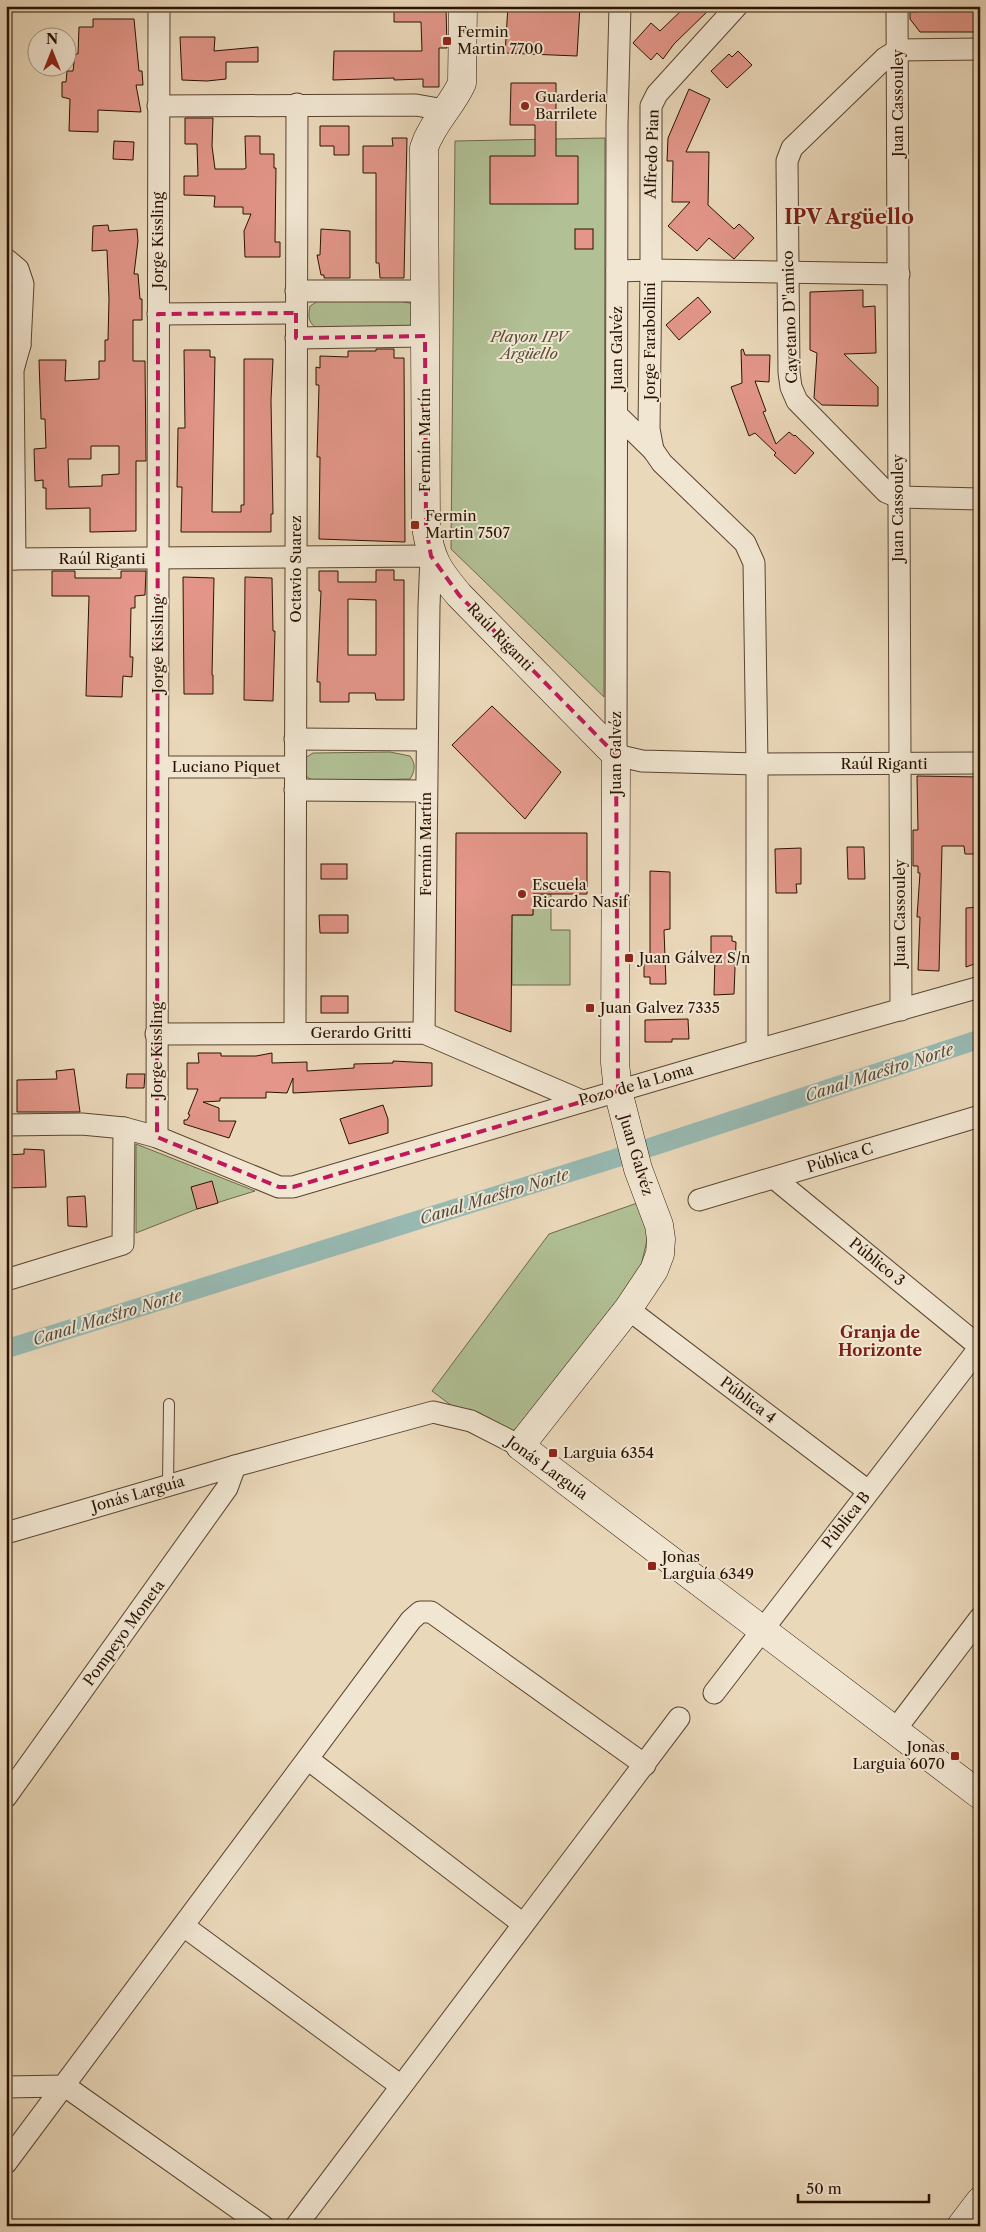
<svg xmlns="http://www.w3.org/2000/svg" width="986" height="2232" font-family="'Libre Caslon Text',serif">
<rect width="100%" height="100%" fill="#ead8ba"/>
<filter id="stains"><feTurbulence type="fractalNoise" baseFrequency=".004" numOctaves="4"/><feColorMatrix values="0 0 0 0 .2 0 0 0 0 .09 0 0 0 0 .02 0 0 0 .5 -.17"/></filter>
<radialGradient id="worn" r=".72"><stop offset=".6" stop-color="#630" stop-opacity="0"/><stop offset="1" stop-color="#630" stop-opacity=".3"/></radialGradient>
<g fill="#b1c095" stroke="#6d694b">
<path d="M605,138l-1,559 -153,-148 4,-408z"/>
<path d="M395,300l19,4v23l-96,2c-10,-6 -10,-12 -8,-23l8,-5z"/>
<path d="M390,752l20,4c6,8 5,15 0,23l-97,2 -7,-5 -1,-18 8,-5z"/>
<path d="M533,894h18v36h19v55h-58v-70h21z"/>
<path d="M136,1144l119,47 -58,18 -61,24z"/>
<path d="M643,1201l5,35 -10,42 -81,99 -42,55 -63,-26 -20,-15 117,-157z"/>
</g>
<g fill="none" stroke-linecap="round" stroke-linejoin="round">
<path stroke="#98b9b2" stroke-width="19" d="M6,1349l639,-200 335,-110"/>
</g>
<g fill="#e39689" stroke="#291201" fill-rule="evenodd">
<path d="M394,6h52l1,42h-8v39h-16v-8l-29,1v-2l-61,2 1,-29h88l-1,-29h-27z"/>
<path d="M508,6h72l-3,50 -72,-3z"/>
<path d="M686,6h27l-39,38 -11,15 -6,-6 -6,7 -18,-17 18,-20 9,8z"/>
<path d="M917,6h60l-1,26h-56l-10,-13v-7h7z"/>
<path d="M93,19h41l5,52h3l1,14h-7l5,27 -43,-2v22l-29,-1 1,-32 -8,-2v-15h4l1,-11h6l2,-17h3l1,-27h14z"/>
<path d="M180,37h35l-1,14 44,-4v15h-32v17l-19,2 -25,-1z"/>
<path d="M738,51l14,14 -25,23 -16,-17 18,-17 3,3z"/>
<path d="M511,83h45v73h22v48h-88v-48h45v-31h-25z"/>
<path d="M689,89l21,10 -24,53h23l-1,53 26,24 5,-5 15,14 -20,21 -25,-21 -12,13 -29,-25 22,-24h-18l1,-41h-6l1,-23z"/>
<path d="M185,118h28l-1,28 3,23h29l2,-1 -1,-32h15v18h14v14h2l-1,74h5v15h-35l-1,-26 7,-17h-8v-7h-29l1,-11 -31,-1v-19h14l-1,-32h-12z"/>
<path d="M320,126h29v29h-15v-9h-14z"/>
<path d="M392,138h15l-3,140h-24l-1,-15h-3v-90h-13v-27h30z"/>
<path d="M114,141l20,1 -1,18 -20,-1z"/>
<path d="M108,225l1,6 28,-2 1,12 -4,33h4l2,25h2v21h-9v41h12l1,100h-10v70l-46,1v-24l-44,1v-21h-3v-8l-8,1 -1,-32 12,-1 -1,-29h-4l-2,-59h27l-1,21 34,-2v-18h6v-21h3l1,-41 -2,-49 -15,1 1,-25zM91,446h28v28l-17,1v11l-33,1 -1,-28h23z"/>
<path d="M321,229l29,2v47h-26v-3h-3l-4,-20h3z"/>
<rect x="575" y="229" width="18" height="20"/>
<path d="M863,290v17l12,-1 1,47 -32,1 34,33v19l-56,-1 -8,-7 3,-45 -7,-3v-58z"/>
<path d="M698,297l13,15 -32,28 -13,-15z"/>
<path d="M376,349h18v9h10l1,184 -86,-3 1,-82h-3l2,-72h-3v-18l4,1v-12l28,1v-6h28z"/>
<path d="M743,349l2,6h25l-1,27 -14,-1 11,30 -3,1 13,32 13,-12 5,4 1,-1 19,18 -19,21 -21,-19 2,-2 -21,-20 -6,3 -18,-49 11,-4 -1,-33z"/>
<path d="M184,350h26v7h5l-3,155h29v-7h3v-146h29l-2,41 2,114h-2v18h-90l1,-45h-5l1,-59h7z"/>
<path d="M376,570h18v10h10v120h-28l-1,-7h-26v9h-29v-20h-3l4,-91h-2v-20h19v11h38zM348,599l28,1v55h-28z"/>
<path d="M52,571h23v7h46v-7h25l-1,24 -10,1v12h-4l-1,49h3l-1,20 -9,-1 -1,21 -36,-1 3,-100h-37z"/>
<path d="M183,577l31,1 -2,97h1v19h-29z"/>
<path d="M245,577l27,1 1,53h2l-2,70 -29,-1z"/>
<path d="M492,706l69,66 -36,47 -73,-74z"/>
<path d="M917,776l63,1v77h-15l-1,-8h-22l-3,125 -21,-1 2,-53h-3l3,-44h-2v-7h-5v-36h5z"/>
<path d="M456,833h131v61h-54v21h-21l-1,117 -56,-21z"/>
<path d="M847,847h17l1,32h-17z"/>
<path d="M801,848v36h-5l1,9h-21l-1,-44z"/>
<rect x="321" y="864" width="26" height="15"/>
<path d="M650,871l20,1v57l-6,1 2,54h-16v-7h-6v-17h6z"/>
<path d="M980,907v55l-14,5v-59z"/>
<path d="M319,915h29v18h-28z"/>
<path d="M711,936h21v5l4,1 -2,52 -20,1 1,-40 -4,-1z"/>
<rect x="321" y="996" width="27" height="17"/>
<path d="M688,1019l1,20h-17v3h-27v-22z"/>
<path d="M198,1053h23v3h35l16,-3v10l35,-1v9l47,-3v-4l39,-1v-2l39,2v23l-139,7v-15l-6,15 -21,-1v6h-46v3l-17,1 16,6v13h17l-7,17 -45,-14v-4h3l3,-5 -2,-1 10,-25h-11v-26h12z"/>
<path d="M74,1069l6,43h-63v-32l40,-1 -1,-8z"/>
<path d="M127,1074h18l-1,14h-18z"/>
<path d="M383,1105l5,14v14l-39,11 -9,-25z"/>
<path d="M24,1149l20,1 2,37 -40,1v-33l18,-1z"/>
<path d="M212,1181l6,22 -21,6 -6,-22z"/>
<path d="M85,1196l2,31 -19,-1 -1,-29z"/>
</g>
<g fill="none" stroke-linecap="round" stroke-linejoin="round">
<g stroke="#59442f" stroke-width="12">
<path id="lane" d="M168,1485l1,-81"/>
</g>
<g stroke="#59442f" stroke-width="23">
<g id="street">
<path d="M620,6l-3,118 -1,631 26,6 115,3 223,-1"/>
<path d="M897,6l4,1004"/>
<path d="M980,49l-82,1 -13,8 -93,90 -5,13 2,211 2,15 6,14 89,91 12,5 82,2"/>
<path d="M158,106l258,-1 28,5"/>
<path d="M6,259l12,10 5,15 -3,61"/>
<path d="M617,271l34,-1v-164l6,-12 80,-88"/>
<path d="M296,291h128"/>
<path d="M158,314l138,-1"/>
<path d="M296,338l129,-2"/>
<path d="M6,345h14l-7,25 2,189"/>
<path d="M617,415l36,35 9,13 83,80 9,20 3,201v286"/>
<path d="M653,450l-4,-21 2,-159 248,4"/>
<path d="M6,559l425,-3 -2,50 -5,427"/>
<path d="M295,739l132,1"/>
<path d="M158,767h137"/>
<path d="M295,790l131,1"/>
<path d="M295,1033l2,-929"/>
<path d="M156,1034l268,-1 158,68"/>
<path d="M6,1125l76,-1 42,4 33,9 122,50h14l464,-137 223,-63"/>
<path d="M157,1137l2,-1131"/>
<path d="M699,1200l281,-84"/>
<path d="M6,1280l117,-36 1,-116"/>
<path d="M628,1309l240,182"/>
<path d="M6,1533l229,-67 198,-54 38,9 49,25"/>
<path d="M714,1693l266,-346 -206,-169"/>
<path d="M895,1730l85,-112"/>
<path d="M309,1760l214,164"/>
<path d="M6,1797l221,-309 8,-22"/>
<path d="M185,1927l216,159"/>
<path d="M6,2087l59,-1 198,140"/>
<path d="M6,2163l405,-543 9,-8h11l214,153"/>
<path d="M296,2226l383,-508"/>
</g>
</g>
<g stroke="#291201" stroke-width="29">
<g id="secondary">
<path d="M463,6l-1,77c-10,23 -30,40 -38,65l2,379c5,33 12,43 33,68l157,160 -1,308 3,28 20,78 21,56 2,14 -1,15 -6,16 -26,39 -108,137 460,349"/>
<path d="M961,2226l19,-25"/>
</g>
</g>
<use href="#lane" stroke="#f1e6d2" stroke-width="10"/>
<use href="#street" stroke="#f1e6d2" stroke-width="21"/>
<use href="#secondary" stroke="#f1e6d2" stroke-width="28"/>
</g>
<path fill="none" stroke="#c2185b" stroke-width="4" stroke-dasharray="10 6" stroke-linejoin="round" d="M296,313v25l129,-2 1,191 5,29 28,39 157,160 2,336 -325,96h-14l-122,-50 1,-823z"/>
<g fill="#8f2418" stroke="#f1e6d2" stroke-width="2">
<rect x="442" y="36" width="10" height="10" rx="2.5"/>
<circle cx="525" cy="106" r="5"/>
<rect x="410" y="520" width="10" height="10" rx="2.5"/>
<circle cx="522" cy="894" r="5"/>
<rect x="624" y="953" width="10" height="10" rx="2.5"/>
<rect x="585" y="1003" width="10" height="10" rx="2.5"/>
<rect x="548" y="1448" width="10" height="10" rx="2.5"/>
<rect x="647" y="1561" width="10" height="10" rx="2.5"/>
<rect x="950" y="1751" width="10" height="10" rx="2.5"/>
</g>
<g text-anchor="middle" stroke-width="4" stroke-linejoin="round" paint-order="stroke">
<g font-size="15" fill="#291201" stroke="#f1e6d2" text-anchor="start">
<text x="457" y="37">Fermin<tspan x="457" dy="17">Martin 7700</tspan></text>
<text x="535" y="102">Guarderia<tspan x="535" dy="17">Barrilete</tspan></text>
<text x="425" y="521">Fermin<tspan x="425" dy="17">Martin 7507</tspan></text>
<text x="532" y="890">Escuela<tspan x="532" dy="17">Ricardo Nasif</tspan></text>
<text x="639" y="963">Juan Gálvez S/n</text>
<text x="600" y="1013">Juan Galvez 7335</text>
<text x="563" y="1458">Larguia 6354</text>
<text x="662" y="1562">Jonas<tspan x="662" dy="17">Larguía 6349</tspan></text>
<text x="945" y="1752" text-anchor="end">Jonas<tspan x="945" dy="17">Larguia 6070</tspan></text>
</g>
<g font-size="15" fill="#291201" stroke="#f1e6d2">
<text transform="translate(898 103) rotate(-90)" y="5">Juan Cassouley</text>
<text transform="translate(652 154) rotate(-88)" y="5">Alfredo Pian</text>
<text transform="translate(158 240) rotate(-90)" y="5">Jorge Kissling</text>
<text transform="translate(790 317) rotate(-92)" y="5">Cayetano D''amico</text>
<text transform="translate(650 341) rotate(-90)" y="5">Jorge Farabollini</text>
<text transform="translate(617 348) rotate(-90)" y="5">Juan Galvéz</text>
<text transform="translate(425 440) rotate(-90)" y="5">Fermín Martín</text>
<text transform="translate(898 508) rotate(-90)" y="5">Juan Cassouley</text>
<text x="102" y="564">Raúl Riganti</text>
<text transform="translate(296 569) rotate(-90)" y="5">Octavio Suarez</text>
<text transform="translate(500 637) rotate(46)" y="5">Raúl Riganti</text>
<text transform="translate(158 645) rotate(-90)" y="5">Jorge Kissling</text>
<text transform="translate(616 753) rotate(-90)" y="5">Juan Galvéz</text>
<text x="884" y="769">Raúl Riganti</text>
<text x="226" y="772">Luciano Piquet</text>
<text transform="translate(426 844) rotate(-90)" y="5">Fermín Martín</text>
<text transform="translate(900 913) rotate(-90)" y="5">Juan Cassouley</text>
<text x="361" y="1038">Gerardo Gritti</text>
<text transform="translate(157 1050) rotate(-90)" y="5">Jorge Kissling</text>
<text transform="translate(636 1085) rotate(-16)" y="5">Pozo de la Loma</text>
<text transform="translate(636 1155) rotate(73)" y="5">Juan Galvéz</text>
<text transform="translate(840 1158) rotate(-17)" y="5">Pública C</text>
<text transform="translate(877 1262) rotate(39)" y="5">Público 3</text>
<text transform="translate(748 1400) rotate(37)" y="5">Pública 4</text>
<text transform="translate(547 1468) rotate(36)" y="5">Jonás Larguía</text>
<text transform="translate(138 1494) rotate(-16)" y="5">Jonás Larguía</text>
<text transform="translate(846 1520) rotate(-52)" y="5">Pública B</text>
<text transform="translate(124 1633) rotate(-54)" y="5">Pompeyo Moneta</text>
</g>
<g font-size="15" font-style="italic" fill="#594f35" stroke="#f1e6d2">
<text x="529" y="342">Playon IPV<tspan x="529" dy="17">Argüello</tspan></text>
</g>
<g font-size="16" font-style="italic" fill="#504c3f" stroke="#f1e6d2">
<text transform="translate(879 1072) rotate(-18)" y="6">Canal Maestro Norte</text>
<text transform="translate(494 1196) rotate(-17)" y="6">Canal Maestro Norte</text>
<text transform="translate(107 1317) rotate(-17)" y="6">Canal Maestro Norte</text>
</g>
<g font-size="16" font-weight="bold" fill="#7a1f14" stroke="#f1e6d2">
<text x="880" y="1338">Granja de<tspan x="880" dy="18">Horizonte</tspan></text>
</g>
<g font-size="20" font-weight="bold" fill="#7a1f14" stroke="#f1e6d2">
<text x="849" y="224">IPV Argüello</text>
</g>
</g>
<rect width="986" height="2232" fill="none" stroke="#ead8ba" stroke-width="25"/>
<rect x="8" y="8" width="971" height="2217" fill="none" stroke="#291201" stroke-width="2.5"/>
<rect x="12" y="12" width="961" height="2207" fill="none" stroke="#291201"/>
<g transform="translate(52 52)"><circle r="24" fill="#f1e6d2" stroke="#a1917e"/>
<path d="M0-4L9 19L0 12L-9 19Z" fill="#8f2418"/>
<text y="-8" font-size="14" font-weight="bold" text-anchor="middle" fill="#291201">N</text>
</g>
<path d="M798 2194v8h131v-8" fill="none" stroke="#291201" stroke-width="2.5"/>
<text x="806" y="2194" font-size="15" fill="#291201" stroke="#f1e6d2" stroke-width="4" paint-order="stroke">50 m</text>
<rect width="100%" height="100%" filter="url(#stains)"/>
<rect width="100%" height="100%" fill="url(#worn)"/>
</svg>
